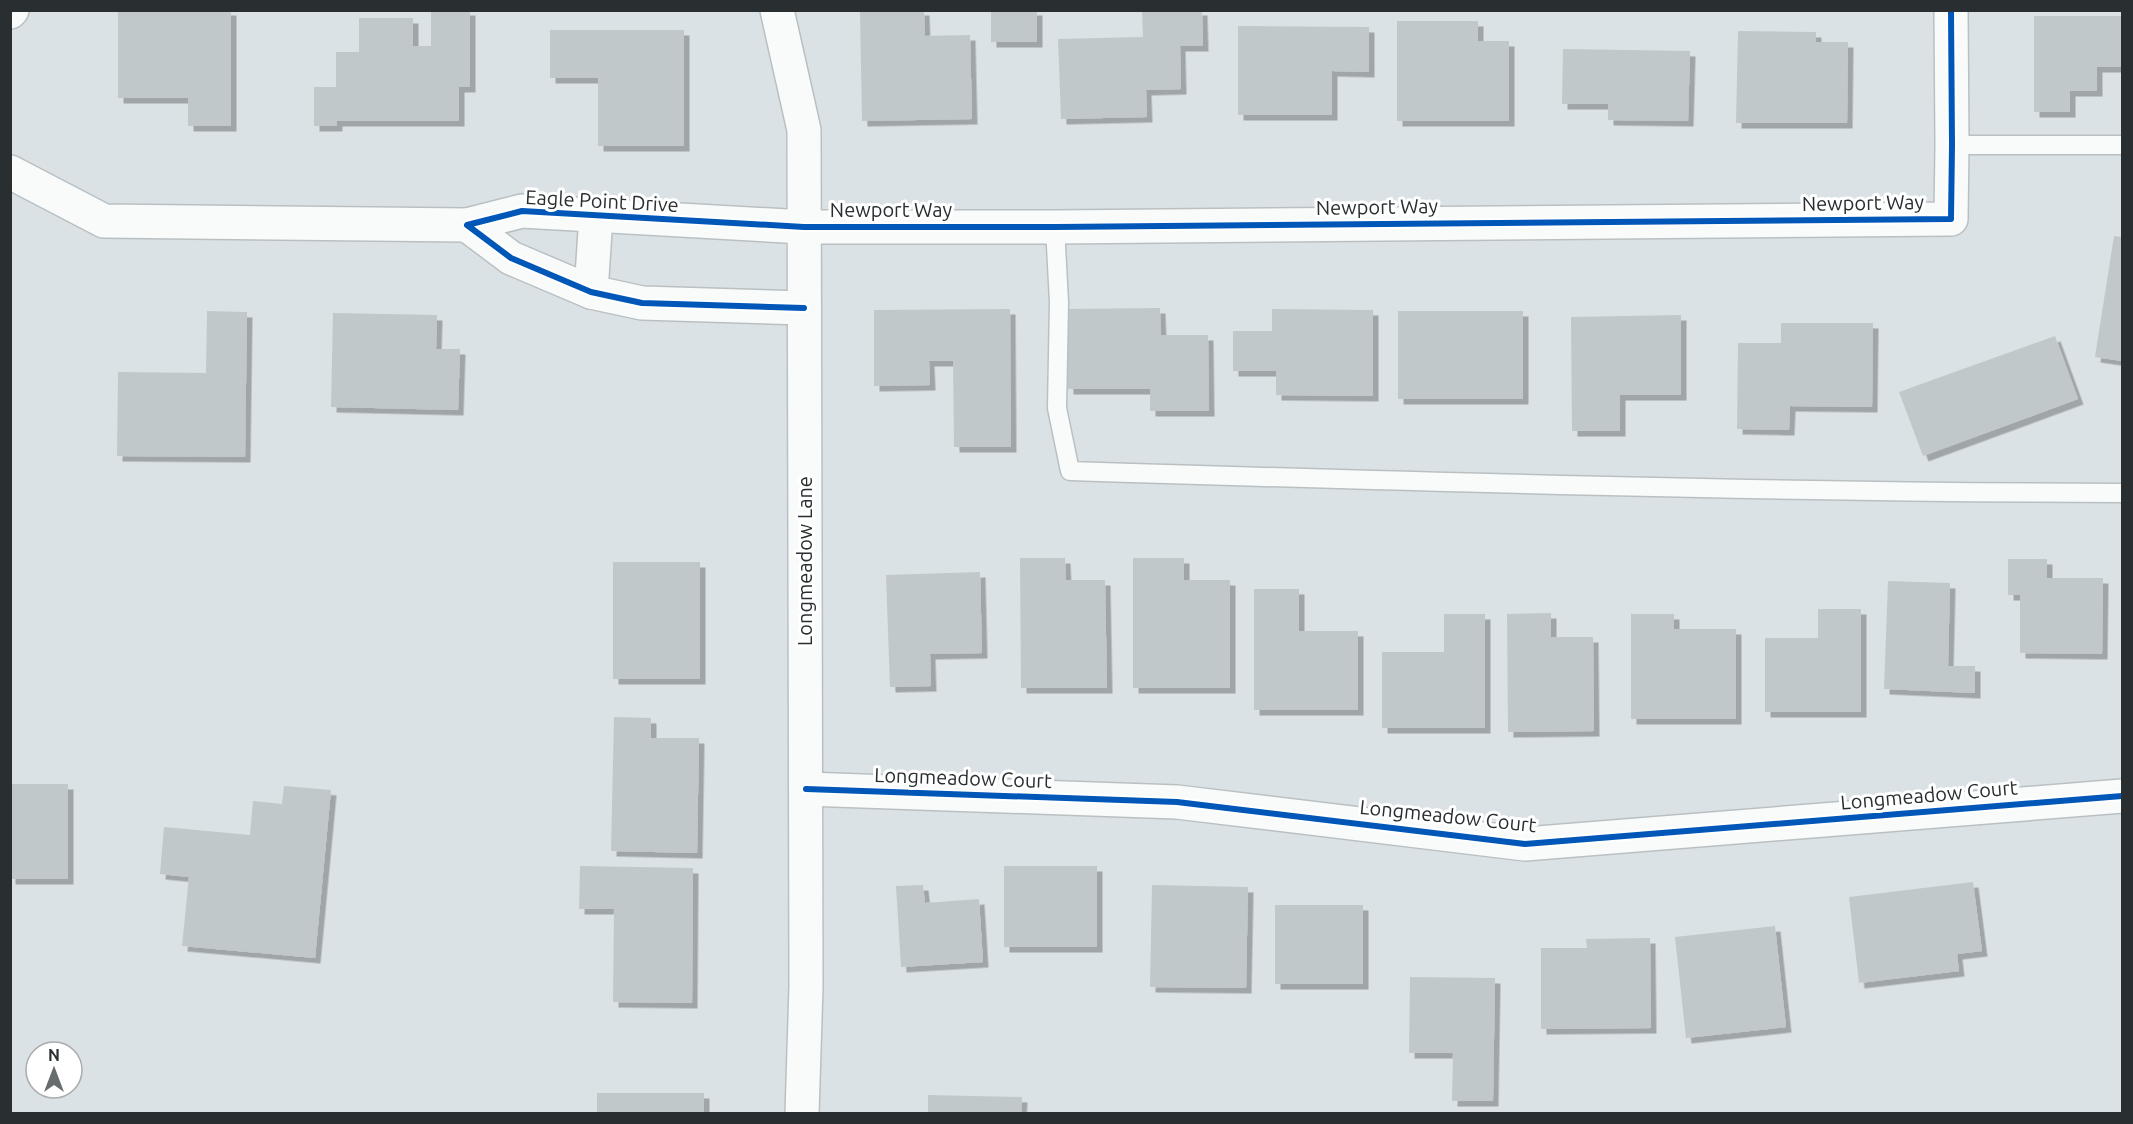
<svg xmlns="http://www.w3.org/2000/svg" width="2133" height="1124" font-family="Ubuntu,sans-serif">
<defs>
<filter id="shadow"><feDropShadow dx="5.5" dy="5.5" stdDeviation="0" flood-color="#0004"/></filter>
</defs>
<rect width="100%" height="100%" fill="#dae2e5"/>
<g fill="#c1c8ca" filter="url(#shadow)">
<path d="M118,10h113v116h-43v-28h-70z"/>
<path d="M431,10h39v77h-11v34h-122v5h-23v-39h22v-35h23v-34h54v28h18z"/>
<path d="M860,10h64l1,26 45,-1 2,84 -110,2z"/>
<rect x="991" y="10" width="46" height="32"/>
<path d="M1142,10h60l1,36h-23l1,43 -35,1 1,27 -86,2 -3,-80 85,-2z"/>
<path d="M2034,16h88v51h-25v24h-27v21h-36z"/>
<path d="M1397,21h81v20h31v80h-112z"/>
<path d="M1238,26l131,1v45l-37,-1v44h-94z"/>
<path d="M550,30h134v116h-86v-68h-48z"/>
<path d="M1738,31l78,1v10h32l-1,81h-111z"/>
<path d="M1563,49l127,2 -2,70 -80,-1v-16h-46z"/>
<path d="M2114,236l8,1v124l-27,-4z"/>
<path d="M1160,308l1,27h47l1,76h-59v-22h-82l-1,-80z"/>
<path d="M1010,309l1,138h-57l-1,-86h-24l1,24 -56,1v-76z"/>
<path d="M1272,309l101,1v86l-97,-1v-24h-43v-40h39z"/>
<path d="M207,311l40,1 -2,145 -128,-1 1,-84 88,1z"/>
<rect x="1398" y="311" width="125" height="88"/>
<path d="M333,313l104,2 -1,34h24l-2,61 -127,-3z"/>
<path d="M1681,315v80h-61v36h-48l-1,-114z"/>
<path d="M1781,323h92l-1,84 -82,-1 -1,24 -52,-1 1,-86h43z"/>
<path d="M2055,336l23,63 -155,57 -24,-64z"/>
<path d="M1020,558h45l1,22h39l2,108h-86z"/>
<path d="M1133,558h51v22h46v108h-97z"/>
<path d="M2008,559h39v19h56l-1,76 -82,-1v-58h-12z"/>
<rect x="613" y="562" width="87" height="117"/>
<path d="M980,572l2,81 -52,1 1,32 -41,1 -4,-112z"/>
<path d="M1888,581l62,2 -2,83h27v27l-91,-4z"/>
<path d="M1254,589h45v42h59v79h-104z"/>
<path d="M1818,609h43v103h-96v-74h53z"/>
<path d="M1551,613v24h42l1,94 -86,1 -1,-118z"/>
<path d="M1444,614h41v114h-103v-76h62z"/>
<path d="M1631,614h43v15h62v90h-105z"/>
<path d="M614,717l37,1v20h48l-2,115 -86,-2z"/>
<rect x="10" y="784" width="58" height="95"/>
<path d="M284,786l47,4 -16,168 -133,-12 7,-69 -29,-3 4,-47 86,8 3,-34 29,3z"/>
<path d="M580,866l113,2 -1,135 -79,-1 1,-93h-35z"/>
<rect x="1004" y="866" width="93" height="81"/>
<path d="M1973,882l9,69 -25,3 2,17 -100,12 -10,-86z"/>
<path d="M923,885l2,18 54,-4 4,63 -82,5 -5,-81z"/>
<path d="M1152,885l96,2 -2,101 -96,-1z"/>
<rect x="1275" y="905" width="88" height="79"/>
<path d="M1775,926l11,101 -100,11 -11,-101z"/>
<path d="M1650,938l1,90 -110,1v-81h46l-1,-9z"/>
<path d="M1410,977l85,1 -2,123h-41l1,-48h-44z"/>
<rect x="597" y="1093" width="107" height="21"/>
<path d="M928,1095l94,2 -1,17h-93z"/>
</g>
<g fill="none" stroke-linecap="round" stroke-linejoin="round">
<g stroke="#bac0c2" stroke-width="21">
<g id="service">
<path d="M1952,145h170"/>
<path d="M1055,227l4,75 -2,106 13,63c351,11 701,21 1052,22"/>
</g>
</g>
<g stroke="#bac0c2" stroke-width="36">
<g id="minor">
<path d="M777,10l27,120 2,856 -4,128"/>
<path d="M10,12l2,-2"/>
<path d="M10,172l94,49 363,4"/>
<path d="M591,292l5,-76"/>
<path d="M804,308l-162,-5 -51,-11 -80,-34 -44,-33 55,-14 282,16h251l896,-8 1,-74 -1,-135"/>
<path d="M806,789l371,13 348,42 597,-48"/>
</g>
</g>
<use href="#service" stroke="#f9fbfb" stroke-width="18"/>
<use href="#minor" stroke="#f9fbfb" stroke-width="33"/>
<g stroke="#fff" stroke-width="10">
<g id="cycleway">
<path d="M804,308l-162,-5 -51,-11 -80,-34 -44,-33 55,-14 282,16h251l896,-8 1,-74 -1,-135"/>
<path d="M806,789l371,13 348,42 597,-48"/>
</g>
</g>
<use href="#cycleway" stroke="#0057b8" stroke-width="6"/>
</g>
<g text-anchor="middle" stroke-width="6" stroke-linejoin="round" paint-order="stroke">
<g font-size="20" fill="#292e30" stroke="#fff">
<text transform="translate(602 201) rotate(3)" y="7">Eagle Point Drive</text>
<text transform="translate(1863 203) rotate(-1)" y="7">Newport Way</text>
<text transform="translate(1377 207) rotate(-1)" y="7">Newport Way</text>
<text x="891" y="217">Newport Way</text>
<text transform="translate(805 561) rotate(-90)" y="7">Longmeadow Lane</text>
<text transform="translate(963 778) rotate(2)" y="7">Longmeadow Court</text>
<text transform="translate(1929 795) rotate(-5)" y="7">Longmeadow Court</text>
<text transform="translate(1448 816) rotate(6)" y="7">Longmeadow Court</text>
</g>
</g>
<rect width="2133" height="1124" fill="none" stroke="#292e30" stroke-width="24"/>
<g transform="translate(54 1070)"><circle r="28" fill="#ffffff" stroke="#a9abac" stroke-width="1.5"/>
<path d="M0-4.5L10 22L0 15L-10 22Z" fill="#676d6f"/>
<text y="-9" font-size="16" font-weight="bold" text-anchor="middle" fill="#292e30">N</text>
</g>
</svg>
